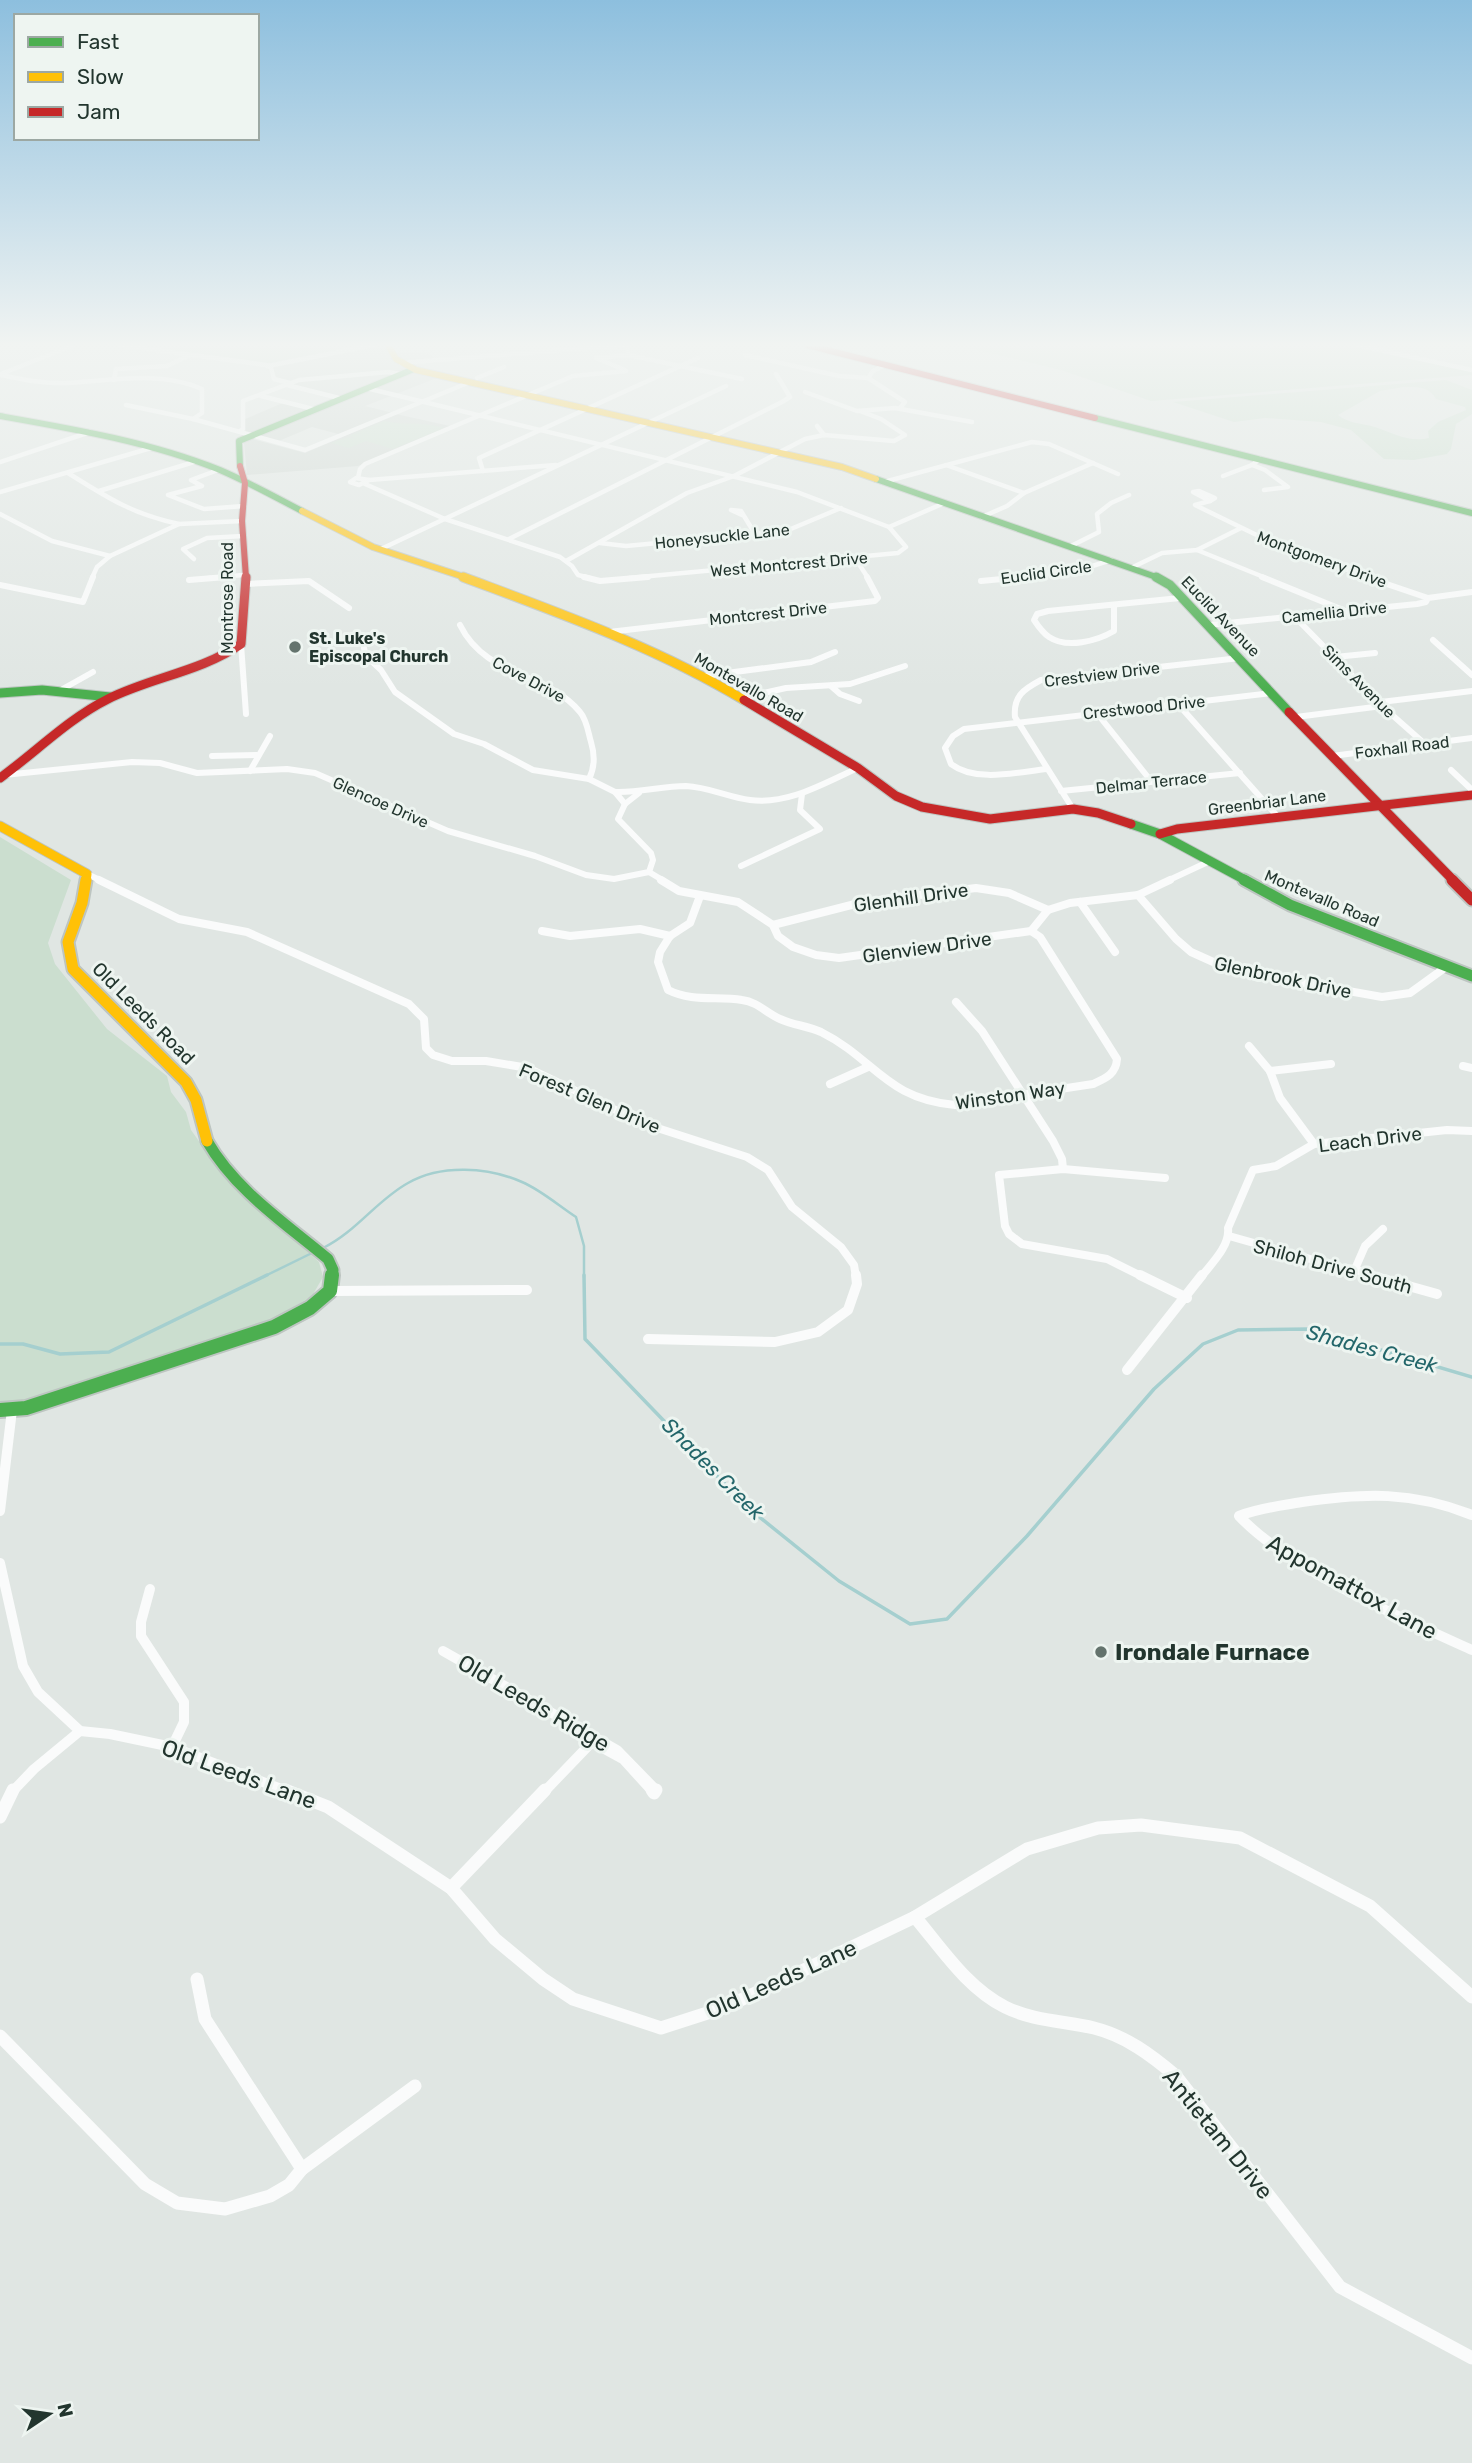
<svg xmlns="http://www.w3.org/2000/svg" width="1472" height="2463" font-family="Rubik,sans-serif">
<rect width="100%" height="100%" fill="#e0e6e3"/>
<g fill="#cfd7d2">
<path d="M374,345h14l4,6 39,3 3,6 -31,3 39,13 -77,30 28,7 -51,22 -30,-8 -38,16 -27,-7 -4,-16 42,-18 28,7 25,-10 -64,-20 -8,-12z"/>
<path d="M396,414l54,12 -92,40 -111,9 -3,-32 4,-5 57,15z"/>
</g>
<g fill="#cbdecf" fill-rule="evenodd">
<path d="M133,345h226l-92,19z"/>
<path d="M957,345h398l117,27v3l-321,26 -90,-31z"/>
<path d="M1446,380l26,10v24l-16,10 -5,25 -4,5 -33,6 -30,-1 -33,-29 -30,-8 -56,-4 -31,4 -61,-20zM1403,387c14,0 26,-1 33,12l29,8 1,3 -28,12 -10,9 1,7c-20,5 -36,-5 -54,-11 -13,-4 -26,-3 -37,-12l42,-24z"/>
<path d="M384,421c22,5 39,0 60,7l-51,21 -27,-8 -17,7 -18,-5 17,-6 9,2 -8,-3z"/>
<path d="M0,837l71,43 -23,63 7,21 52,65 60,47 4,16 15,20 5,18 10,14 52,59 66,59 4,15 -11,19 -44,26 -244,79h-24z"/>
</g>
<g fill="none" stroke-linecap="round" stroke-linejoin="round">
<g stroke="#a5cfcf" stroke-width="2.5">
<path d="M323,1248c33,-16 54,-48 85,-65 33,-19 80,-16 114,-1 19,8 37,24 54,35l8,29v31"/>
<path d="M263,1277l51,-25"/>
</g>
<g stroke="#a5cfcf" stroke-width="3.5">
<path d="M584,1275l1,64 162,168 92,74 71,43 37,-5 80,-83 127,-147 49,-45 35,-14 72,-1 162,48"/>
<path d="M0,1344h23l37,10 49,-2 158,-77"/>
</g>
<g stroke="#bdc5c1" stroke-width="8">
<g id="fast-far3">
<path d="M0,416c74,13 150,26 220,54 28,12 55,27 82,41"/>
<path d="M1095,418l377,95"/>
<path d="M240,466l-1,-25 175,-72"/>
<path d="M876,479l283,99"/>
</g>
</g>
<g stroke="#bdc5c1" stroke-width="11">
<g id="fast-far2">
<path d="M1156,577l14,8 119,127"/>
<path d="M0,693l42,-3 68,7"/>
<path d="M1131,824l29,10 87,47"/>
</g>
</g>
<g stroke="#bdc5c1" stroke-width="15">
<g id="fast-far1">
<path d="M1244,880l46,25 182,71"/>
<path d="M207,1141c28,49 78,82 121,118l5,11 -1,7"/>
</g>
</g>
<g stroke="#bdc5c1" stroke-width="18">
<path id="fast" d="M0,1410l26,-2 248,-81 36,-19 20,-17 2,-16"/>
</g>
<g stroke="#bdc5c1" stroke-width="8">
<g id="slow-far2">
<path d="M388,345l8,14 20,11 426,97 34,12"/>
<path d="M302,511l71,36 94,31"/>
</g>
</g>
<g stroke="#bdc5c1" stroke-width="11">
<g id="slow-far1">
<path d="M463,577c96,36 193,70 281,123"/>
<path d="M0,826l87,48 -1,7"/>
</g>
</g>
<g stroke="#bdc5c1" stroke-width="15">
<path id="slow" d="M86,880l-4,23 -14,39 5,27 113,113 10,18 11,41"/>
</g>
<g stroke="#bdc5c1" stroke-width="8">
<g id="jam-far2">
<path d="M807,345l288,73"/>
<path d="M240,466l5,17 -3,38 4,57"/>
</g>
</g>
<g stroke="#bdc5c1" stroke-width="11">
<g id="jam-far1">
<path d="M744,700l114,68 38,28 26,11 68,12 83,-10 25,4 33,11"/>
<path d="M1289,712l165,169"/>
<path d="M0,778c36,-26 68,-59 108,-79 44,-22 92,-27 133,-55l5,-67"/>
<path d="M1160,834l17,-5 295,-34"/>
</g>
</g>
<g stroke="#bdc5c1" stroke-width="15">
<path id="jam" d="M1452,880l20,20"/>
</g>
<g stroke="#fafbfb" stroke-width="4.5">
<path d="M119,345l147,20 5,3 3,11 16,4"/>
<path d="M627,345l1,10 114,24"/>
<path d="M1356,345l116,25"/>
<path d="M745,355l94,21 29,2"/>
<path d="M596,358l29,12"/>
<path d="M597,358l31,-3"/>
<path d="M401,363l226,-18"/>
<path d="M885,365l-12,6 -5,7 37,24 -5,6"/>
<path d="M268,366l106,-21"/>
<path d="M1,374l73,-29"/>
<path d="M0,375c22,4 43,9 66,8 44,-2 94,-13 136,6v24l-9,6"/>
<path d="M477,378l27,-11"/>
<path d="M114,380l2,-11 51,-3 21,-10"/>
<path d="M287,385l52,13"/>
<path d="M366,388l431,104 92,35"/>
<path d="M805,392l52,19 38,-3 77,14"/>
<path d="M261,396l52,13"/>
<path d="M126,405l67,14 112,31 165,-68"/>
<path d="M817,426l7,9"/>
<path d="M240,431l3,-2v-28l56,-21 89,-8 13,2"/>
<path d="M1260,459l-8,6 13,5 23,17 -24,3"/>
<path d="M0,462l90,-30"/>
<path d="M946,465l78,28"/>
<path d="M218,470l-27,10 11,6 -34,9 36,14 40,-3"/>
<path d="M483,471l-4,-13 219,-100"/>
<path d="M68,473c40,25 64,41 111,51"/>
<path d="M1223,476l29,-11"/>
<path d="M356,478l13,2 -10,5 -9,-3z"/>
<path d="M358,478l2,-9 5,-5 208,-88 53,-5"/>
<path d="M369,480l187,-15"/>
<path d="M884,482l148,-40 17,2 69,30"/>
<path d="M365,484l80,35 115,38 12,9 6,9 12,3"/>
<path d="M99,491l95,-29"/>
<path d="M1199,491l16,7 -5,3 -17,-9z"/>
<path d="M0,492l151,-44"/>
<path d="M1210,501l-15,4 84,41 93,32"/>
<path d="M0,514l52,27 58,15"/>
<path d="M742,515l-11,-5 10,1 14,23"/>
<path d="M982,517l25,-11 17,-13 69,-30"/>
<path d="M509,539l273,-137 8,-5 -14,-23"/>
<path d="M600,543l26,3 160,-15 55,-23"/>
<path d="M1071,546l28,-14 -2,-18 14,-11 18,-8"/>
<path d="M381,549l345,-163"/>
<path d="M1197,550l69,28"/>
<path d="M855,558l13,20"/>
<path d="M194,559l-11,-10 24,-11 36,-2"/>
<path d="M566,561l121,-68 47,-17 71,-37 19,-4 70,6 11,-6 -24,-16 -21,-8"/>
<path d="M1133,567l29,-14 35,-3 44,-22"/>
<path d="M92,578l5,-11 13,-11 69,-32 63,-3"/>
<path d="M208,578l35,-3"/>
<path d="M629,578l269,-25 8,-6 -17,-20 53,-23"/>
<path d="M1007,578l70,-7 34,-11"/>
</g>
<g stroke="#fafbfb" stroke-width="6">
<path d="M584,577l16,4 48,-4"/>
<path d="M1262,577l81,33"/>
<path d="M1366,577l62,21"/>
<path d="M189,580l37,-3"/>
<path d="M981,581l43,-4"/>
<path d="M246,584l63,-3 40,27"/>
<path d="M0,585l83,17 10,-25"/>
<path d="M1114,606v25c-17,10 -47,18 -65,6 -6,-4 -11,-11 -15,-17l3,-6 11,-3 132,-13"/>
<path d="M1294,616l88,90 43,38"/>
<path d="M460,625c26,53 86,46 120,87 7,8 8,20 11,30 4,13 4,25 -2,37"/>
<path d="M1208,625l209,-21 9,-2 2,-4 44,-6"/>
<path d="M609,632l266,-31 3,-3 -11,-21"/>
<path d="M1433,640l39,35"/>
<path d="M241,644l5,70"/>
<path d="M364,648l2,8 15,14 14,22 59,42 30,10 49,26 56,9 26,13 10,12"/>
<path d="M1335,657l40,-4"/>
<path d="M704,676l107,-14 24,-10"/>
<path d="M831,686l9,8 19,7"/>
<path d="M59,691l34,-19"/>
<path d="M741,698l45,-10 64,-4 55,-18"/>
<path d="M1381,702l91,-11"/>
<path d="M1178,704l100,113"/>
<path d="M1096,712l55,69"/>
<path d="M1296,717l86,-11"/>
<path d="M212,756l45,-1"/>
<path d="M1332,756l140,-18"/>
<path d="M1047,769c-29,3 -71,14 -96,-5l-6,-16 8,-12 11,-7 308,-36"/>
<path d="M1451,770l21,20"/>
<path d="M250,771l20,-35"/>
<path d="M4,775l128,-13 28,1 37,10 90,-4 28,4 133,58 87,25 51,19 28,4 35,-7 4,-12 -2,-7 -33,-34 7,-15 14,-11"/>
<path d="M1061,791l179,-18"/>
<path d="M615,792c24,1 47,-6 71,-6 22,1 42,11 64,14 39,5 74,-17 108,-32"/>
<path d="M1073,809l-58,-92c-2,-21 9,-28 26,-37l199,-22"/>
<path d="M741,866l79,-37 -20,-19 2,-16"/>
<path d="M649,872l15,9"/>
<path d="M87,874l15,7"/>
<path d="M1167,881l43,-20"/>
</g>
<g stroke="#fafbfb" stroke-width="8">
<path d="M99,880l80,39 68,13 162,72 15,15 2,29 7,7 19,6h34l42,7 117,56 102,33 21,13 24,37 49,40 13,18 2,12"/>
<path d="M661,880l18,11 59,11 35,23 5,11 15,11 23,8 23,3 192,-27 17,-21 22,-7 68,-8 32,-15"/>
<path d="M1138,895l38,44 15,13 40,18 151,27 28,-4 36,-26"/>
<path d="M700,896l-10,27 -20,13 -10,16 -2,10 10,28c24,12 49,6 74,10 16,2 24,13 38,19 13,6 28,7 41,13 54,27 65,67 134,73l138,-21c13,-6 23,-10 24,-25l-77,-122 -9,-6"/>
<path d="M1080,902l35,50"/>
<path d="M773,925l90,-23 113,-14 33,5 39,17"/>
<path d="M542,931l28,5 70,-7 30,7"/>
<path d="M956,1002l26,29 71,110 9,18 1,10"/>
<path d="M1249,1046l21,25 10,27 34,46"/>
<path d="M1463,1066l9,2"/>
<path d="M1270,1071l61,-7"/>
<path d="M830,1084l38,-17"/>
<path d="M1229,1236l113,32 13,1 18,8"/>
<path d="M1355,1269l10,-23 18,-17"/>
<path d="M1143,1277l-36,-18 -85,-15 -13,-10 -4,-8 -6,-51 64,-6 102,9"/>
<path d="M1201,1277c11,-14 29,-31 27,-49l25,-58 23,-4 38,-22 133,-14 25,1"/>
</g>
<g stroke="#fafbfb" stroke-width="10">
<path d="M1140,1275l47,23"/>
<path d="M1369,1275l68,19"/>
<path d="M330,1291l197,-1"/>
<path d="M648,1339l127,3 43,-10 30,-22 9,-26 -1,-9"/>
<path d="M1127,1370l75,-95"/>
<path d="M0,1511l12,-101"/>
<path d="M1472,1515c-60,-24 -107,-22 -170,-13 -22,4 -43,6 -63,14 51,54 164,103 233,134"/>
<path d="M0,1563l23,103 15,26 42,39 30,3 62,13 117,45"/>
<path d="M150,1589l-9,33v14l43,66v20l-12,25"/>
<path d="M443,1651l174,99 39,40 -1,2"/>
<path d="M12,1792l22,-23 46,-38"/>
<path d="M544,1792l48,-50 31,17 30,33"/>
</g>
<g stroke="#fafbfb" stroke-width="13">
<path d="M285,1790l43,17 123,81 44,51 48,40 30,20 88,29 65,-21 189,-90 112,-68 71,-21 43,-3 99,13 130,68 102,91"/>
<path d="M652,1790l2,3 2,-3"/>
<path d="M0,1817l13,-27"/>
<path d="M451,1888l94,-98"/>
<path d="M915,1917c27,32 52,71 90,90 28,14 60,14 89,21 32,8 57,27 82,48l164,211 132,71"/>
<path d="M197,1979l8,40 97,150"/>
<path d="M0,2036l145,148 32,19 48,6 45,-13 19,-11 13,-16 113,-83"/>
</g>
<use href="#fast-far3" stroke="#4caf50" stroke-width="6"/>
<use href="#fast-far2" stroke="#4caf50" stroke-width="9"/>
<use href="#fast-far1" stroke="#4caf50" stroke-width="11"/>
<use href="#fast" stroke="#4caf50" stroke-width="14"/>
<use href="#slow-far2" stroke="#ffc107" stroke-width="6"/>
<use href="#slow-far1" stroke="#ffc107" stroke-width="9"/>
<use href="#slow" stroke="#ffc107" stroke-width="11"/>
<use href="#jam-far2" stroke="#c62828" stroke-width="6"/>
<use href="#jam-far1" stroke="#c62828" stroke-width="9"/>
<use href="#jam" stroke="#c62828" stroke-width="11"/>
</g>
<linearGradient id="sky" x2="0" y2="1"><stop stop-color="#8dbfde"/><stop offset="0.5" stop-color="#f1f4f2"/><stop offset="1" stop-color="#f1f4f2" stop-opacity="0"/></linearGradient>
<rect width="1472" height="690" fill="url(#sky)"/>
<g fill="#64736d" stroke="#eef5f1" stroke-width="2.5">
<circle cx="295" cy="647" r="7"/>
<circle cx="1101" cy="1652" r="7"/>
</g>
<g text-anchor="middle" stroke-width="6" stroke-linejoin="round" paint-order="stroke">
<g font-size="16" fill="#22352e" stroke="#eef5f1">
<text transform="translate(722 536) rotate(-6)" y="6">Honeysuckle Lane</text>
<text transform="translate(1322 559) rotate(20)" y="6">Montgomery Drive</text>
<text transform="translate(789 564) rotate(-5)" y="6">West Montcrest Drive</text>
<text transform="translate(1046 572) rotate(-8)" y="6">Euclid Circle</text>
<text transform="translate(227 598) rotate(-90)" y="6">Montrose Road</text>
<text transform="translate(1334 612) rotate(-6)" y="6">Camellia Drive</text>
<text transform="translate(768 613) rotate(-6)" y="6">Montcrest Drive</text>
<text transform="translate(1221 616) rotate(46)" y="6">Euclid Avenue</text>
<text transform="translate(1102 674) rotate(-7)" y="6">Crestview Drive</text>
<text transform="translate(529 679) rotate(28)" y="6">Cove Drive</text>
<text transform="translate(1359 681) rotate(45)" y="6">Sims Avenue</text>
<text transform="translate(749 687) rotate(30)" y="6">Montevallo Road</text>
<text transform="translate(1144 707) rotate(-6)" y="6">Crestwood Drive</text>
<text transform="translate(1402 747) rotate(-7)" y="6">Foxhall Road</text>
<text transform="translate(1151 782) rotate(-6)" y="6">Delmar Terrace</text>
<text transform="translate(381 802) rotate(24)" y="6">Glencoe Drive</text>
<text transform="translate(1267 802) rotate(-7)" y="6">Greenbriar Lane</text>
<text transform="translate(1322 898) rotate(23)" y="6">Montevallo Road</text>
</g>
<g font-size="16" font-weight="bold" fill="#22352e" stroke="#eef5f1" text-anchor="start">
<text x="309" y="644">St. Luke's<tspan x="309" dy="18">Episcopal Church</tspan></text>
</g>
<g font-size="19" fill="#22352e" stroke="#eef5f1">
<text transform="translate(911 897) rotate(-8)" y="7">Glenhill Drive</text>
<text transform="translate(927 947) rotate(-8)" y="7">Glenview Drive</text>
<text transform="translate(1283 977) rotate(12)" y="7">Glenbrook Drive</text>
<text transform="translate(144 1013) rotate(45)" y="7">Old Leeds Road</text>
<text transform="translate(1010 1095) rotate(-8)" y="7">Winston Way</text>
<text transform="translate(590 1098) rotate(23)" y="7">Forest Glen Drive</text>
<text transform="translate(1370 1139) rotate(-7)" y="7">Leach Drive</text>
<text transform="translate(1333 1266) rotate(15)" y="7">Shiloh Drive South</text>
</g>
<g font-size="21" font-style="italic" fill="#23666a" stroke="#eef5f1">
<text transform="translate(1372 1349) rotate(15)" y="7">Shades Creek</text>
<text transform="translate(713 1469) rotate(45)" y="7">Shades Creek</text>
</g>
<g font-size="23" fill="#22352e" stroke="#eef5f1">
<text transform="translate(1352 1587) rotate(29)" y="8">Appomattox Lane</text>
<text transform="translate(534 1703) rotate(30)" y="8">Old Leeds Ridge</text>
<text transform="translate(239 1774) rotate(20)" y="8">Old Leeds Lane</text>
<text transform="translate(781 1979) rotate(-24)" y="8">Old Leeds Lane</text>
<text transform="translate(1218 2134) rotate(51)" y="8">Antietam Drive</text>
</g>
<g font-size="23" font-weight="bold" fill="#22352e" stroke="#eef5f1" text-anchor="start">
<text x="1115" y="1660">Irondale Furnace</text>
</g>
</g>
<rect x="14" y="14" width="245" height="126" fill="#eef5f1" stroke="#9ca8a3" stroke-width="2"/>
<rect x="28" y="37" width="35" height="10" fill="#4caf50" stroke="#9ca8a3" stroke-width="2"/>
<text x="77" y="49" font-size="21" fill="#22352e">Fast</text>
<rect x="28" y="72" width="35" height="10" fill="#ffc107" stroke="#9ca8a3" stroke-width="2"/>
<text x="77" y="84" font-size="21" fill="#22352e">Slow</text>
<rect x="28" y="107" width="35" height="10" fill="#c62828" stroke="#9ca8a3" stroke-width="2"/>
<text x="77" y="119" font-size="21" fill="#22352e">Jam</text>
<g transform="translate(49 2414) rotate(77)" stroke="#eef5f1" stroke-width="5" paint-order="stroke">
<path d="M0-5L12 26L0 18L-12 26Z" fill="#22352e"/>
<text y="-10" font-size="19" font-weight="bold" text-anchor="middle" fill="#22352e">N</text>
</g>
</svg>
